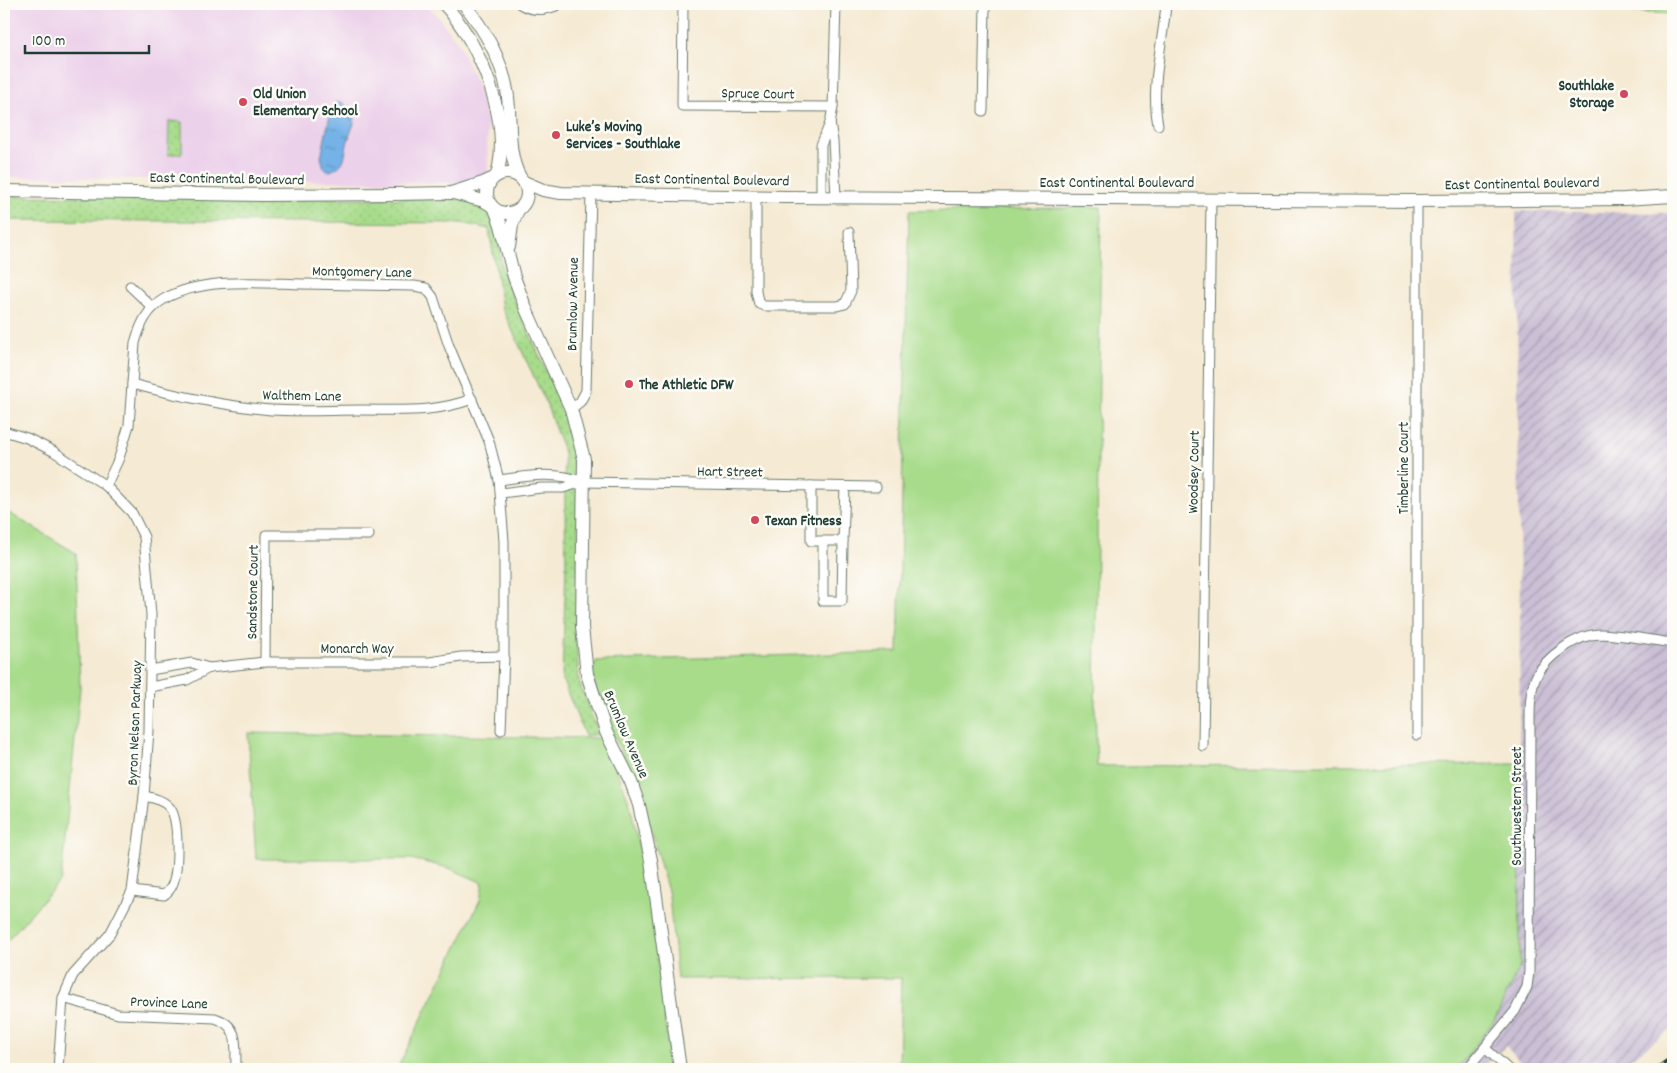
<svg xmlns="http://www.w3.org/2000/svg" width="1677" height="1073" font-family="Dekko,sans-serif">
<defs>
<pattern id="industrial-furrows" width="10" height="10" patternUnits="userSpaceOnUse" patternTransform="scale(1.25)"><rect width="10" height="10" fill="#cbbfd5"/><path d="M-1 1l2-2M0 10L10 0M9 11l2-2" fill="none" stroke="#a49cae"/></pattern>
<pattern id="park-dots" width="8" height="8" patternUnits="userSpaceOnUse" patternTransform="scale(1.25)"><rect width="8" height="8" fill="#a8dc8b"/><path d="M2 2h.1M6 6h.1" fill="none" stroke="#90be79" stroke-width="1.8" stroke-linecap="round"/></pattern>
<pattern id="water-ripples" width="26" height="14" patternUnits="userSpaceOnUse" patternTransform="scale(1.25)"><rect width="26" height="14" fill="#75b2e7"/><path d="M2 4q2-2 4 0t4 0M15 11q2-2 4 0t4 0" fill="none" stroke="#5f92bc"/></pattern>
</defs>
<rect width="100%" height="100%" fill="#fdfcf7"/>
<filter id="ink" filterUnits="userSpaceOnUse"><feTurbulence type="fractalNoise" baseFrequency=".02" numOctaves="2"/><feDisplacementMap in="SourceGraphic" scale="10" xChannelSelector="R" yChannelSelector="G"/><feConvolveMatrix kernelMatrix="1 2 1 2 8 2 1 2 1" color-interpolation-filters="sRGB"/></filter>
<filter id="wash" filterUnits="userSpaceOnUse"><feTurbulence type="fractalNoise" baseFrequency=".0096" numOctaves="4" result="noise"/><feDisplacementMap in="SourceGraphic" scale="20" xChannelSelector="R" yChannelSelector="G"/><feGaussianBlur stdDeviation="1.12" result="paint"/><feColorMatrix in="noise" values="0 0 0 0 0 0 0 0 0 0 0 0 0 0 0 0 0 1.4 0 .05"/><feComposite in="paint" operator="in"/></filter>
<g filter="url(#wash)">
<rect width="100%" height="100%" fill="#f5ead3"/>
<path fill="#ecd1ea" d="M4,4h421l11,10 23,30 17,38 11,40 1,52 -25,9 -459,-6z"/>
<path fill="url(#industrial-furrows)" d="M1516,211l157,2v815l-57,41h-90l-20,-23 -27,23h-25l8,-6 32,-42 26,-56 -1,-201 1,-153z"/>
<g fill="#a8dc8b" stroke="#648c60">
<path d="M1632,4h41v10l-41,-2z"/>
<path d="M1101,207l-6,500 2,59 422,-2 1,202 -26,55 -32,42 -8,6h-555l2,-91 -224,1 -8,-84 -31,-110 -36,-73 -10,-39 4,-12 302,-9 11,-441z"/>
<path d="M4,510l72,43 4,135 -19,192 -57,64z"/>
<path d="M248,733l351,5 19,35 12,31 20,99 21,166h-274l83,-169 3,-17 -34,-15 -38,-9h-155z"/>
</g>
<g fill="url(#park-dots)" stroke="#648c60">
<path d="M169,121l13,1v31l-14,2z"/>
<path d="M4,196l460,3 28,12 7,16 2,36 6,21 65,144 7,29 -3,180 3,45 20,52 -14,2 -23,-57 4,-112 -2,-114 -18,-50 -44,-95 -13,-79 -27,-6 -458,-3z"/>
</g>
<path fill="url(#water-ripples)" stroke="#4a788e" d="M337,102h5l13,13c0,9 -4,15 -6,23 -6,15 0,26 -19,33l-6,-3 -3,-11 10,-47z"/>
</g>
<g filter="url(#ink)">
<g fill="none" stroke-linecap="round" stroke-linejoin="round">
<g stroke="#6a7a6c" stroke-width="11">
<g id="street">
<path d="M520,4c13,8 26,7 40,0"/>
<path d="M683,4l-1,102 151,1"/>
<path d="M983,111l2,-107"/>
<path d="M830,123l3,18 3,56"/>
<path d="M1158,125c-8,-41 5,-80 8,-121"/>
<path d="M756,196v96l3,12 5,2h73l8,-2 6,-13 -2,-59"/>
<path d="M821,197v-52l9,-22 3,-16 3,-103"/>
<path d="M130,286l23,22"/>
<path d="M132,384c46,12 91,22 139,26 30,2 61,0 92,0 39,0 72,3 109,-11"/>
<path d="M571,409l9,-7 6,-11 5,-197"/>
<path d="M4,431l23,7 26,13 53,35 26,27 12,24 7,77 -2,117 -5,65 -12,95 -22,43 -37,41 -10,23 -5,71"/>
<path d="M499,480c29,-4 57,-9 84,2l293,5"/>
<path d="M106,486l13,-28 10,-33 6,-82c5,-18 12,-34 29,-44 39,-22 95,-16 139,-15 37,1 74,1 111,2l12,2 7,9 16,49 40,95 10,39 5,61v115l-3,74"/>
<path d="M811,486v55h32l2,-54"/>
<path d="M501,493l40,-5h22l20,-6"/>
<path d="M823,541v60h19l1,-60"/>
<path d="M265,662l1,-127h103"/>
<path d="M150,670l42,-7 17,5"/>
<path d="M150,687l37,-7 22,-12 56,-6h165l31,-5 43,-1"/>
<path d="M1417,735v-534"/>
<path d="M1203,746l8,-547"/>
<path d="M132,891l32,4c4,-3 7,-6 9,-12 5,-14 7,-65 -4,-76 -6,-7 -16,-9 -25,-11"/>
<path d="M63,998l55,16 97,4c26,8 20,29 21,51"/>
<path d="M1486,1049l22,20"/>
<path d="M1467,1069l48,-58 12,-24 2,-15 1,-250c0,-15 0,-32 6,-45 10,-21 42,-43 65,-43 24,1 49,6 72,9"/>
</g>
</g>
<g stroke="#6a7a6c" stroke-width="14">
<g id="secondary">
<path d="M444,4c36,39 68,118 53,171"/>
<path d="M464,4c20,25 37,53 43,86 5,27 -1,63 13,87"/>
<circle cx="507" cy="193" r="20"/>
<path d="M524,182l19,8 18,3 224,4 632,4 207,-2 49,-3"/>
<path d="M4,191l259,4 132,-1 56,-1 32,-10 9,-4"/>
<path d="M453,193l31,8 7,4"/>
<path d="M495,209l6,16 13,52 12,32 45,100 13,50 -2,168 5,47 19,58 25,50 8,23 12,55 29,209"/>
<path d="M509,247l3,-22 6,-15"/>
</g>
</g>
<use href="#street" stroke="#fff" stroke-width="9"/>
<use href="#secondary" stroke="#fff" stroke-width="12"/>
<g stroke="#1f3d34" stroke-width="4.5">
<path id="rail" d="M1656,1069l17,-12"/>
</g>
<use href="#rail" stroke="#fdfcf7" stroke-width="2.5" stroke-dasharray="8" stroke-linecap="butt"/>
</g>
</g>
<g fill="#d1495b" stroke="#fdfcf7" stroke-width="2">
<circle cx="1624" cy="94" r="5"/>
<circle cx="243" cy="102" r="5"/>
<circle cx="556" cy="135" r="5"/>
<circle cx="629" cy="384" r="5"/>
<circle cx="755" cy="520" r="5"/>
</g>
<g text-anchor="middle" stroke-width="5" stroke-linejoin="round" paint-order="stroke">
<g font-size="15" font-weight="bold" fill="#1f3d34" stroke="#fdfcf7" text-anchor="start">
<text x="1614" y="90" text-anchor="end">Southlake<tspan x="1614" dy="17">Storage</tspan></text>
<text x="253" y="98">Old Union<tspan x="253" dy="17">Elementary School</tspan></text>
<text x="566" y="131">Luke’s Moving<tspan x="566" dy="17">Services - Southlake</tspan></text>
<text x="639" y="389">The Athletic DFW</text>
<text x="765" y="525">Texan Fitness</text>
</g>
<g font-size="15" fill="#1f3d34" stroke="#fdfcf7">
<text transform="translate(758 93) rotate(1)" y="5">Spruce Court</text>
<text transform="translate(227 178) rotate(1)" y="5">East Continental Boulevard</text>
<text transform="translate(712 179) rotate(1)" y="5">East Continental Boulevard</text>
<text x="1117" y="187">East Continental Boulevard</text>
<text transform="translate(1522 183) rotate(-1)" y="5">East Continental Boulevard</text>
<text transform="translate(362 271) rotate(1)" y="5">Montgomery Lane</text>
<text transform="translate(572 304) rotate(-89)" y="5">Brumlow Avenue</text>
<text transform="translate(302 395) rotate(1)" y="5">Walthem Lane</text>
<text transform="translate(1403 468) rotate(-90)" y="5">Timberline Court</text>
<text transform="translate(730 471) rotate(1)" y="5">Hart Street</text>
<text transform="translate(1193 472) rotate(-89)" y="5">Woodsey Court</text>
<text transform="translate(252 592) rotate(-89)" y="5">Sandstone Court</text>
<text x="357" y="653">Monarch Way</text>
<text transform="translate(134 723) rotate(-88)" y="5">Byron Nelson Parkway</text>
<text transform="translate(627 734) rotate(67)" y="5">Brumlow Avenue</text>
<text transform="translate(1516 806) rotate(-90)" y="5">Southwestern Street</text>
<text transform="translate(169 1002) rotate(2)" y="5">Province Lane</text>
</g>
</g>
<rect width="1677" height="1073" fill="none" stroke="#fdfcf7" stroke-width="20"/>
<path d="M25 45v8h124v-8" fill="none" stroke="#1f3d34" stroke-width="2.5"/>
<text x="32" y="45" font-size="15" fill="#1f3d34" stroke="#fdfcf7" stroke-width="4" paint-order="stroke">100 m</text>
</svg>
